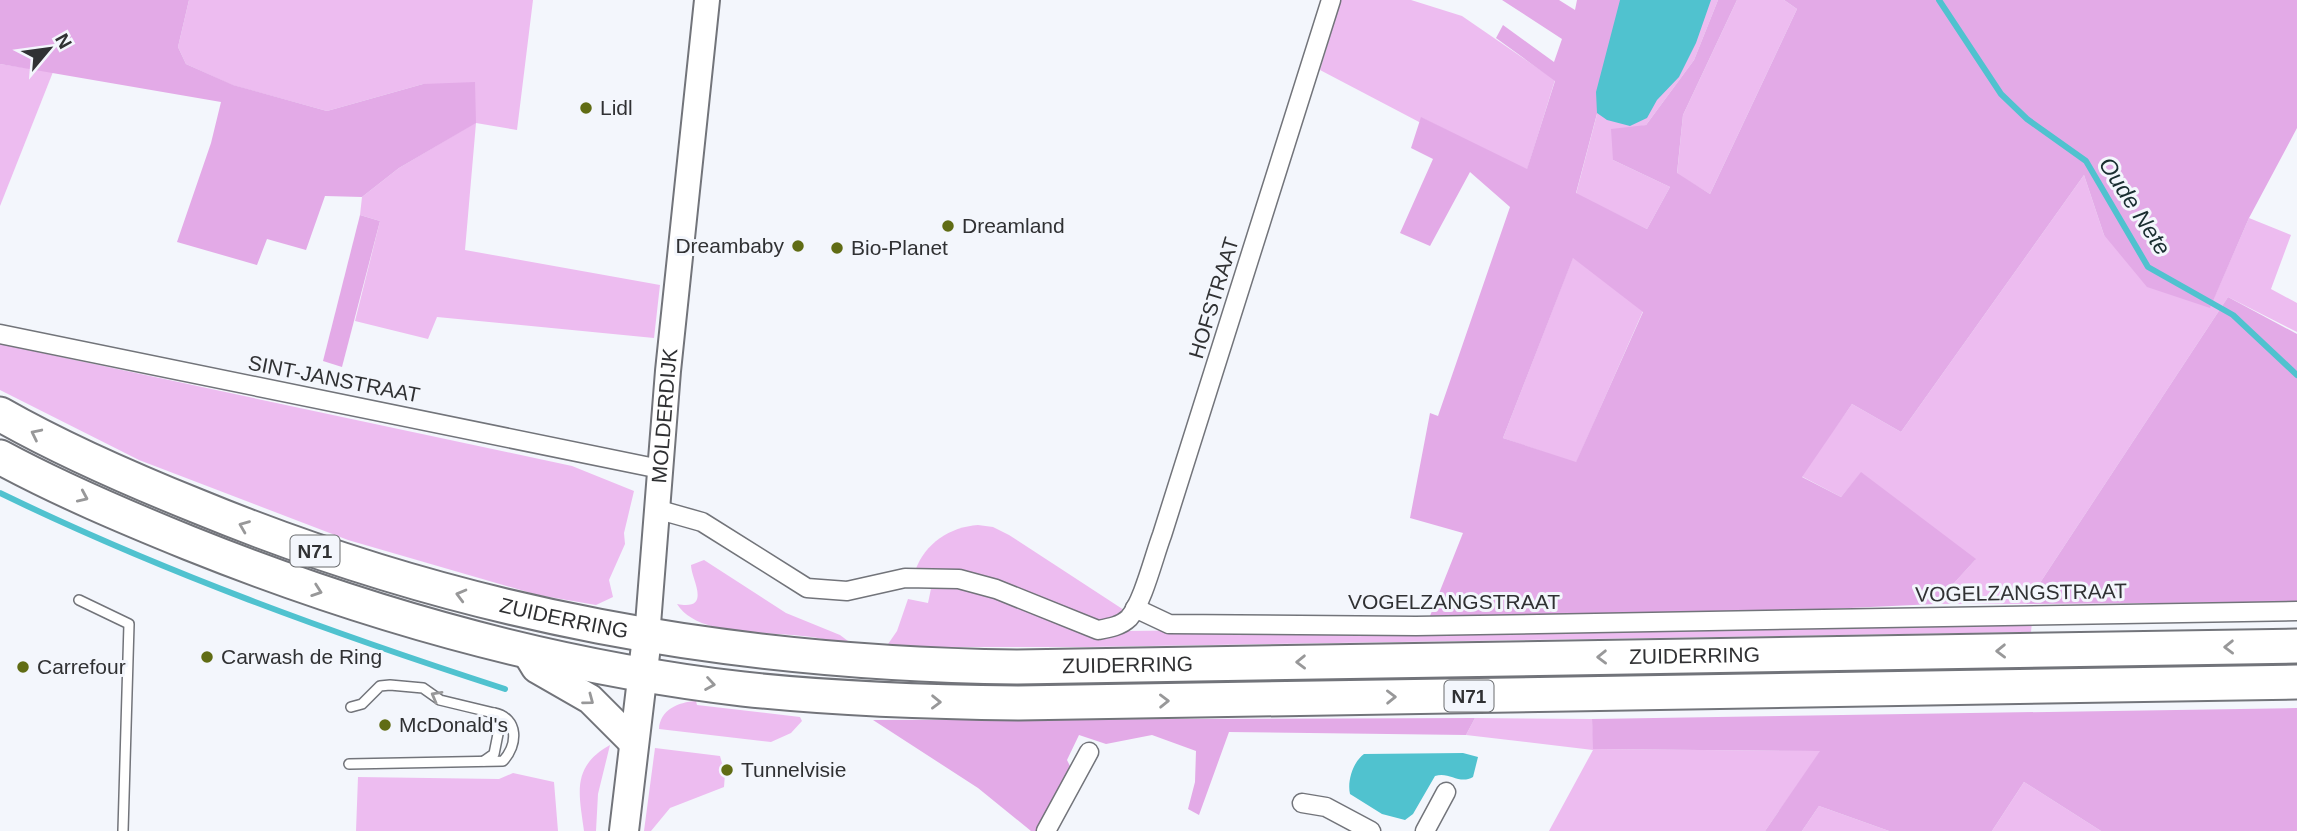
<svg xmlns="http://www.w3.org/2000/svg" width="2297" height="831" font-family="Arial,sans-serif">
<rect width="100%" height="100%" fill="#f3f6fc"/>
<g fill="#edbcf0">
<path d="M189,0h344l-16,130 -41,-7 -11,127 195,35 -6,53 -217,-21 -9,22 -73,-18 25,-100 -20,-6 2,-18 37,-29 76,-45 -52,-39 -96,27 -95,-26 -46,-21 -8,-17z"/>
<path d="M1341,0h70l51,16 93,64 -28,90 -105,-52 -1,5 -101,-53z"/>
<path d="M1627,0h91l-24,60 -48,65 -17,4 -16,31 57,27 -23,42 -71,-35z"/>
<path d="M1737,0h47l13,9 -87,185 -33,-20 6,-59z"/>
<path d="M0,64l53,8 -53,134z"/>
<path d="M2084,175l20,60 106,72 39,-89 42,17 -20,54 26,14v29l-69,-35 -202,307h-91l40,-44 -114,-87 -20,24 -40,-21 51,-72 49,28z"/>
<path d="M1573,257l70,54 -67,152 -73,-25z"/>
<path d="M0,344l572,122 62,25 -10,42 1,11 -16,36 4,17 -17,8 -58,-10 -190,-55 -209,-80 -139,-70z"/>
<path d="M978,525l15,2 16,8 115,75 -13,10 -11,3 -185,-52c10,-28 35,-44 63,-46z"/>
<path d="M704,560l82,53 54,22 8,6 -12,2c-41,-17 -134,1 -159,-39 36,7 14,-25 14,-39z"/>
<path d="M932,584l56,11 97,40 16,3 24,-7 907,-9 -1,10 -945,15h-200l11,-16 11,-32 20,4z"/>
<path d="M696,701l1,4 103,12 2,4 -11,12 -20,9 -112,-13c1,-19 19,-27 37,-28z"/>
<path d="M1475,718l117,1 2,30 227,2 -56,80h-216l44,-81 -127,-15z"/>
<path d="M610,745l-12,49 -2,37h-12c-5,-38 -13,-64 26,-86z"/>
<path d="M655,748l65,8 5,18 -1,13 -54,21 -19,23h-7z"/>
<path d="M513,773l41,9 4,49h-202l2,-54 141,2z"/>
<path d="M2024,782l77,49h-109z"/>
<path d="M1819,806l70,25h-87z"/>
</g>
<g fill="#e3aae7" fill-rule="evenodd">
<path d="M0,0h189l-11,47 8,17 47,21 94,26 96,-27 52,-2 1,41 -77,45 -37,29 -37,-1 -19,54 -39,-11 -10,26 -80,-23 34,-99 10,-41 -221,-38z"/>
<path d="M1502,0h57l16,10 2,-10h50l-51,193 71,36 23,-42 -57,-27 -2,-31 35,-4 48,-65 24,-60h19l-54,115 -6,58 33,21 87,-185 -13,-9h513v128l-48,90 -39,90 -63,-21 -43,-52 -20,-60 -183,257 -49,-28 -50,73 39,20 20,-25 115,87 -41,45 -129,6 -376,6 33,-83 -53,-15 20,-105 8,3 72,-209 -40,-35 -40,74 -30,-13 33,-74 -22,-11 10,-31 106,52 28,-88 -59,-43 7,-13 51,37 8,-23zM1573,258l70,54 -67,150 -73,-24z"/>
<path d="M360,215l20,6 -38,146 -19,-6z"/>
<path d="M2228,297l69,37v268l-271,2z"/>
<path d="M2297,708v123h-196l-77,-49 -32,49h-103l-70,-25 -17,25h-37l55,-80 -227,-2 -1,-30z"/>
<path d="M1475,718l-9,17 -237,-3 -30,83 -11,-6 7,-27 1,-31 -44,-16 -46,9 -27,-9 -12,25 5,10 -34,61h-7l-53,-43 -105,-68z"/>
</g>
<g fill="#50c2cf">
<path d="M1620,0h91l-15,43 -17,34 -22,23 -10,18 -17,8 -23,-6 -10,-7 -1,-21z"/>
<path d="M1463,753l15,4 -5,20c-14,8 -24,-6 -38,-1l-22,38 -8,6 -23,-6 -32,-20c-3,-13 3,-32 14,-40z"/>
</g>
<g fill="none" stroke-linecap="round" stroke-linejoin="round">
<g stroke="#50c2cf" stroke-width="6">
<path d="M1939,0l62,94 26,25 59,42 62,106 85,48 64,60"/>
<path d="M0,493c163,79 332,140 505,196"/>
</g>
<g stroke="#72747a" stroke-width="12">
<g id="lane">
<path d="M79,600l50,24 -6,207"/>
<path d="M351,707l11,-3 18,-18 10,-1 33,3 17,12 54,13 6,11 -6,30 -10,7"/>
<path d="M349,764l154,-3c15,-16 16,-43 -9,-48"/>
</g>
</g>
<g stroke="#72747a" stroke-width="21">
<g id="street">
<path d="M0,334l660,135"/>
<path d="M656,509l46,13 105,66 40,3 58,-13 54,1 37,10 102,41c11,-2 23,-4 31,-12 14,-16 25,-62 33,-83l169,-535"/>
<path d="M1135,608l34,16 247,2 881,-15"/>
<path d="M1302,803l24,4 45,24"/>
<path d="M1046,831l43,-79"/>
<path d="M1425,831l21,-39"/>
</g>
</g>
<g stroke="#72747a" stroke-width="28">
<g id="secondary">
<path id="s1" d="M647,637l21,-266 39,-371"/>
</g>
</g>
<g stroke="#72747a" stroke-width="32">
<g id="primary">
<path d="M525,650l11,18 54,31 44,44"/>
<path d="M624,831l23,-194"/>
</g>
</g>
<g stroke="#72747a" stroke-width="37">
<g id="highway">
<path id="s2" d="M0,414c63,36 130,65 197,92 267,110 532,157 820,161l1280,-21"/>
<path d="M0,457c61,33 125,60 189,86 177,71 364,124 554,146 92,10 184,13 276,14l1278,-21"/>
</g>
</g>
<use href="#lane" stroke="#fff" stroke-width="9"/>
<use href="#street" stroke="#fff" stroke-width="18"/>
<use href="#secondary" stroke="#fff" stroke-width="24"/>
<use href="#primary" stroke="#fff" stroke-width="28"/>
<use href="#highway" stroke="#fff" stroke-width="33"/>
</g>
<defs><path id="oneway-chevron" d="M-2-3.5L2.5 0L-2 3.5" fill="none" stroke-width="1.6" stroke-linecap="round" stroke-linejoin="round" transform="scale(1.75)"/></defs>
<g stroke="#989899">
<use href="#oneway-chevron" transform="translate(36 434) rotate(-154)"/>
<use href="#oneway-chevron" transform="translate(83 497) rotate(24)"/>
<use href="#oneway-chevron" transform="translate(244 526) rotate(-158)"/>
<use href="#oneway-chevron" transform="translate(317 591) rotate(19)"/>
<use href="#oneway-chevron" transform="translate(461 595) rotate(-165)"/>
<use href="#oneway-chevron" transform="translate(2229 647) rotate(179)"/>
<use href="#oneway-chevron" transform="translate(2001 651) rotate(179)"/>
<use href="#oneway-chevron" transform="translate(1602 657) rotate(179)"/>
<use href="#oneway-chevron" transform="translate(1301 662) rotate(179)"/>
<use href="#oneway-chevron" transform="translate(710 684) rotate(9)"/>
<use href="#oneway-chevron" transform="translate(436 696) rotate(-151)"/>
<use href="#oneway-chevron" transform="translate(1391 697) rotate(-1)"/>
<use href="#oneway-chevron" transform="translate(589 700) rotate(37)"/>
<use href="#oneway-chevron" transform="translate(1164 701) rotate(-1)"/>
<use href="#oneway-chevron" transform="translate(936 702) rotate(1)"/>
</g>
<g fill="#606c14" stroke="#f3f6fc" stroke-width="2.5">
<circle cx="586" cy="108" r="7"/>
<circle cx="948" cy="226" r="7"/>
<circle cx="798" cy="246" r="7"/>
<circle cx="837" cy="248" r="7"/>
<circle cx="207" cy="657" r="7"/>
<circle cx="23" cy="667" r="7"/>
<circle cx="385" cy="725" r="7"/>
<circle cx="727" cy="770" r="7"/>
</g>
<g text-anchor="middle" stroke-width="6" stroke-linejoin="round" paint-order="stroke">
<g fill="#f3f6fc" stroke="#6a6c6f" stroke-width="2">
<rect x="290.5" y="535.5" width="49" height="31" rx="5"/>
<rect x="1444.5" y="680.5" width="49" height="31" rx="5"/>
</g>
<g font-size="19" font-weight="bold" fill="#303133">
<text x="315" y="558">N71</text>
<text x="1469" y="703">N71</text>
</g>
<g font-size="21" fill="#303133" stroke="#f3f6fc" text-anchor="start">
<text x="600" y="115">Lidl</text>
<text x="962" y="233">Dreamland</text>
<text x="784" y="253" text-anchor="end">Dreambaby</text>
<text x="851" y="255">Bio-Planet</text>
<text x="221" y="664">Carwash de Ring</text>
<text x="37" y="674">Carrefour</text>
<text x="399" y="732">McDonald's</text>
<text x="741" y="777">Tunnelvisie</text>
</g>
<g font-size="21" fill="#303133" stroke="#f3f6fc">
<text transform="translate(1214 298) rotate(-73)" y="7">HOFSTRAAT</text>
<text transform="translate(334 379) rotate(11)" y="7">SINT-JANSTRAAT</text>
<text dy="7" stroke="none"><textPath href="#s1" startOffset="222">MOLDERDIJK</textPath></text>
<text transform="translate(2021 593) rotate(-1)" y="7">VOGELZANGSTRAAT</text>
<text x="1454" y="609">VOGELZANGSTRAAT</text>
<text dy="7" stroke="none"><textPath href="#s2" startOffset="602">ZUIDERRING</textPath></text>
<text dy="7" stroke="none"><textPath href="#s2" startOffset="1736">ZUIDERRING</textPath></text>
<text dy="7" stroke="none"><textPath href="#s2" startOffset="1169">ZUIDERRING</textPath></text>
</g>
<g font-size="23" font-style="italic" fill="#192d30" stroke="#f3f6fc">
<text transform="translate(2135 206) rotate(57)" y="8">Oude Nete</text>
</g>
</g>
<g transform="translate(49 49) rotate(61)" stroke="#f3f6fc" stroke-width="5" paint-order="stroke">
<path d="M0-5L12 26L0 18L-12 26Z" fill="#303133"/>
<text y="-10" font-size="19" font-weight="bold" text-anchor="middle" fill="#303133">N</text>
</g>
</svg>
